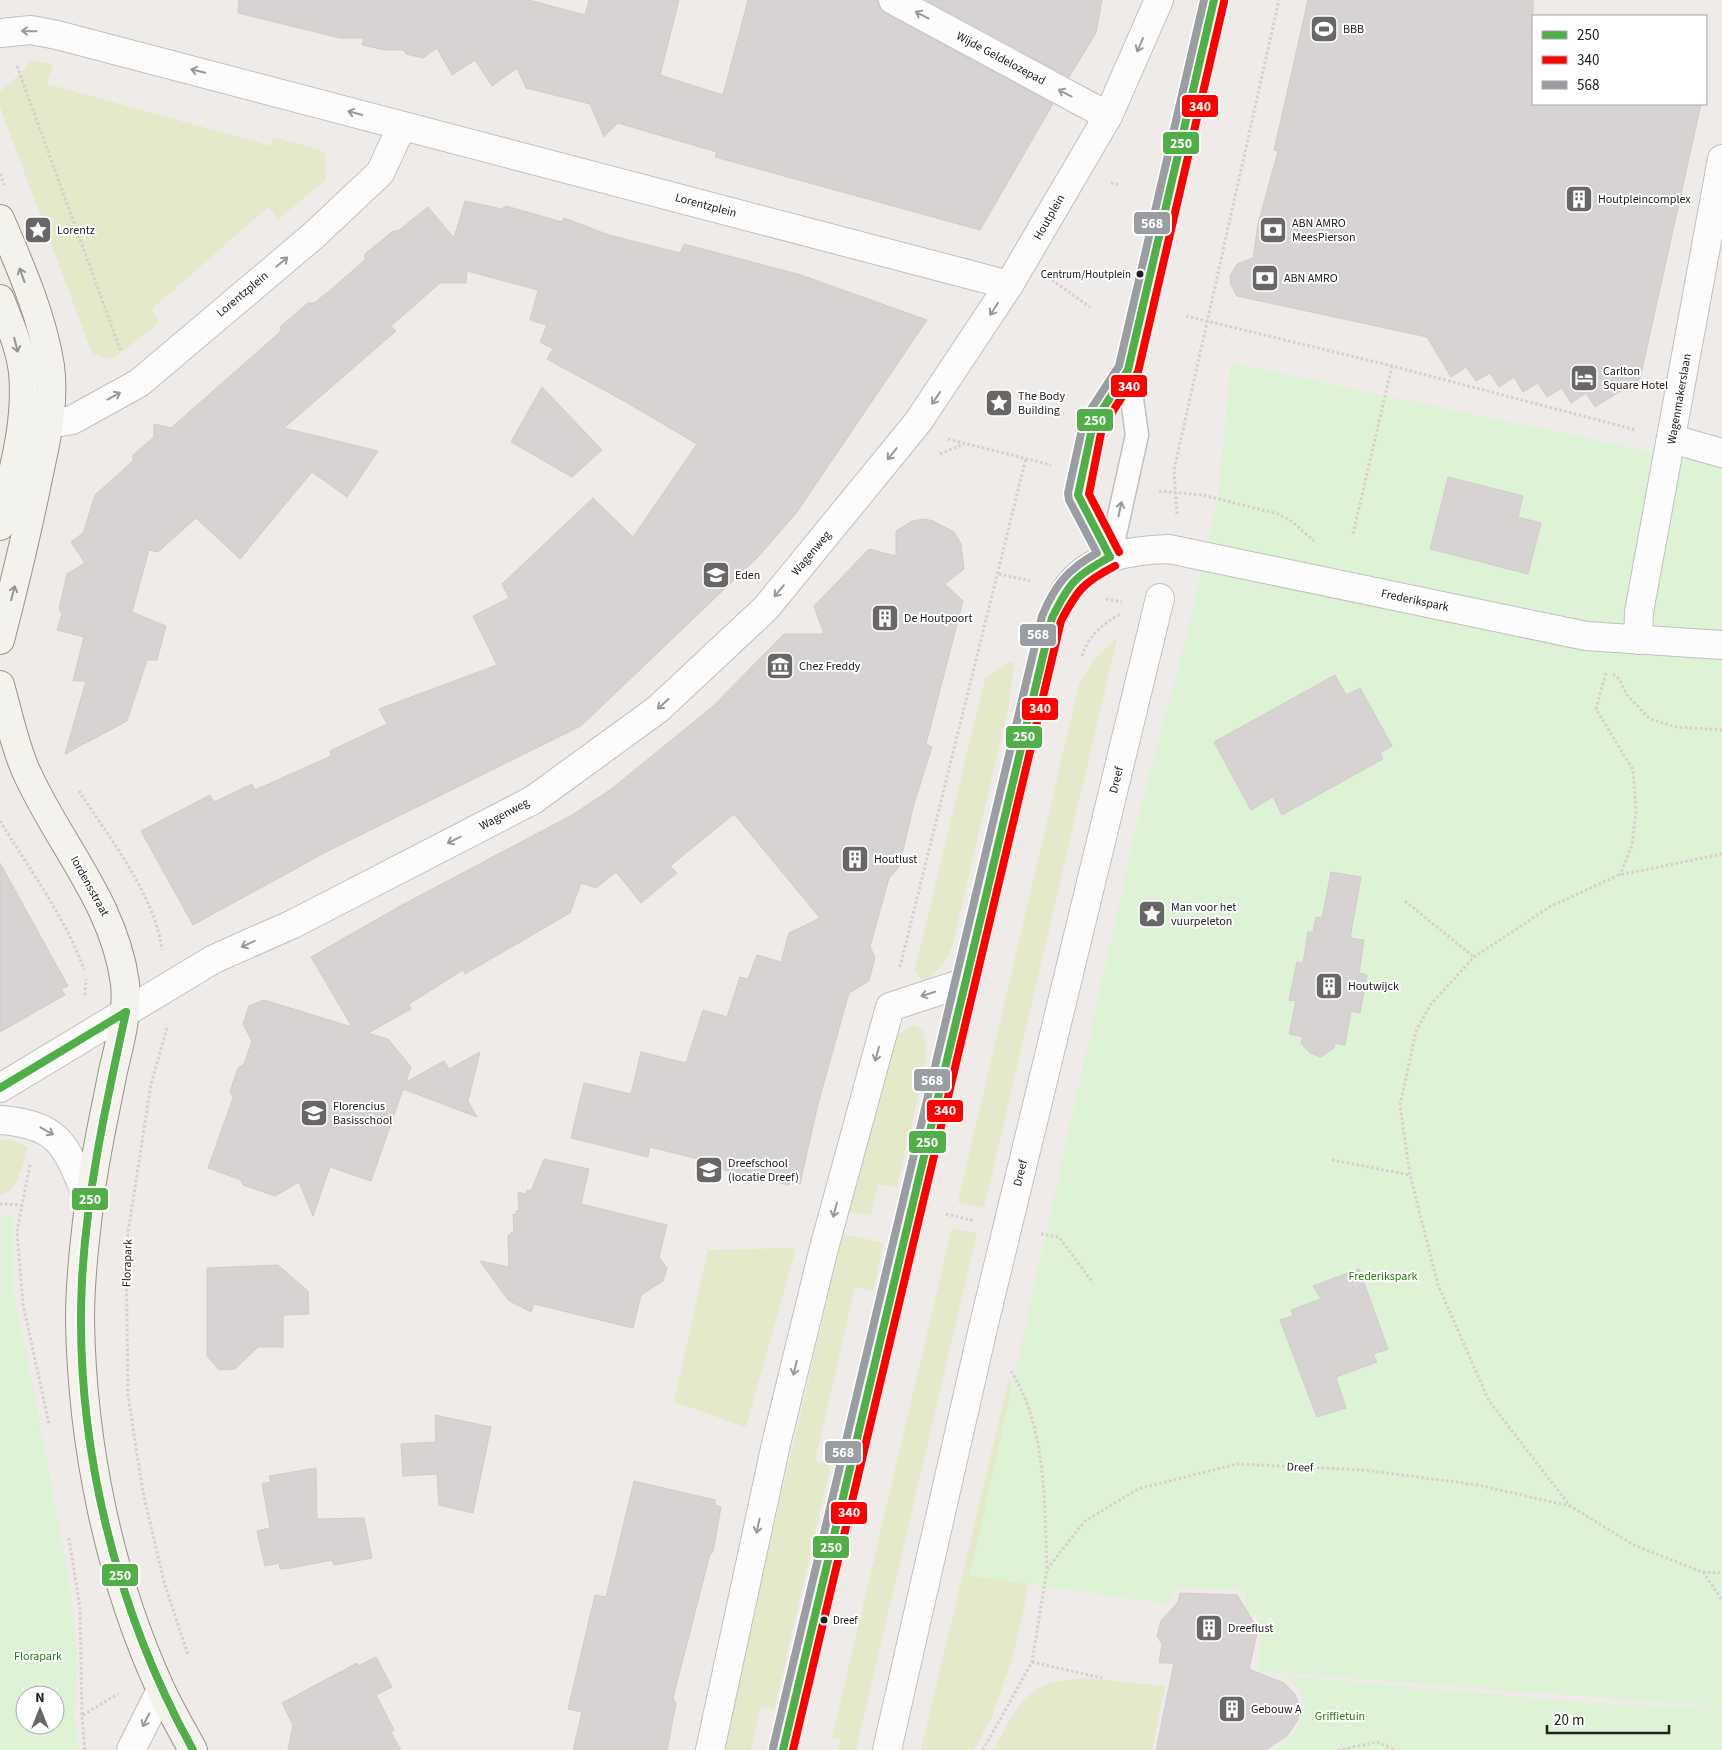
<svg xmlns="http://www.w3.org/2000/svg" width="1722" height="1750" font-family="'Source Sans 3',sans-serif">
<rect width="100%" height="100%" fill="#eeebe9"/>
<g fill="#e4e9c9">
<path d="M31,60l22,4 -6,20 224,62 2,-9 47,13 5,4 1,26 -48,39 -10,-12 -116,102 7,14 -38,30 -14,7 -15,-7 -92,-246v-16l21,-18z"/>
<path d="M1117,638l-133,570 -26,-6 121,-517 15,-26z"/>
<path d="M1012,662l2,3 -6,44 -56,238 -9,18 -14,14h-8l-6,-10 70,-290 21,-16z"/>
<path d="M912,1026c17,0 14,23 14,36l-29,126 -19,-4 -7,31 -23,-4 39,-155 12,-22z"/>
<path d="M10,1139l18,8c-6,17 -8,43 -28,48v-55z"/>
<path d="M952,1228l25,5 -121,517h-18l3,-10 -9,-2z"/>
<path d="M843,1234l41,9 -11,48 -18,-4 -40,174 16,3 -57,246 -13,-4 -10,44h-30z"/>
<path d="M796,1248l-50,179 -72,-25 34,-152z"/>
<path d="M1009,1378l18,59 5,120 -9,56 -11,46 -22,63 -17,28h-52z"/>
<path d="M1083,1678l82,8 -13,64h-158c12,-23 26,-57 54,-66 10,-3 23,-4 35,-6z"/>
</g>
<g fill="#def2d6" fill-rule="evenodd">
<path d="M1231,363l491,104v1240l-463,-36 1,-53 -14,-7 -1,-21 -69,-3 -7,17 -199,-28 165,-745 53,-201 30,-132z"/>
<path d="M0,1215l13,3 -1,71 18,82 40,214 7,72 -3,61 5,32h-79zM25,1695h30v30h-30z"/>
<path d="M1251,1673l339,30 132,6v41h-445c16,-13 31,-32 25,-54 -2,-6 -10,-13 -14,-19z"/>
</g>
<g fill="#d6d3d2" stroke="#d1ccca">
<path d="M239,0h290l56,15 4,-15h90l-19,75 63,20 25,-95h129l3,8 6,6 167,90 -73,126 -265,-73 2,-5 -99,-29 -14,14 -14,-33 -64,-16 -9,-20 -25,18 -17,-26 -23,15 -15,-27 -14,10 -17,-4 -2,-4h-19l-23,-5 2,-7h-24l-102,-25z"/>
<path d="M926,0h176l-6,33 -27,44z"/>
<path d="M1308,0h225v104h168l-61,275 -45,28 -9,-14 -15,10 -9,-15 -15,9 -9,-14 -15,9 -9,-15 -15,10 -9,-14 -14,8 -10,-14 -15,10 -24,-40 -190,-41 -6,-11 -1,-9 7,-12 16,-6 5,-34 20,-73 -4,-1z"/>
<path d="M465,201l37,8 4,-3 56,16 2,-4 45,17 71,18 4,-9 117,31 126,45 -130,192 -39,45 -177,169 -255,126 -133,73 -52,-94 69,-36 4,7 38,-18 3,6 76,-34 -1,-5 57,-27 -8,-15 118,-44 -24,-49 36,-18 -7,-14 91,-86 40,39 64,-93 -73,-43 -77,-42 6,-10 -13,-7 7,-17 -17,-5 8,-30 -71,-19 -1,12h-26l-49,43 5,5 -112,97 94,23 -31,46 -35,-25 -72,87 -44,-41 -38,34 -9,-2 -17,62 34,14 -9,34h-10l-20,61 -62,33 21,-73h-13l11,-44 -27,-7 5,-16 -3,-5 8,-35 18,-11 -14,-21 12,-9 12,-38 38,-34v-6l21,-18v-13l17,4 109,-96 1,-6 21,-18 6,-5h6l14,-11 37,-32v-6l28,-23h5l30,-24 26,31z"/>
<path d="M542,387l60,63 -30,27 -61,-35z"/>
<path d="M1448,477l75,19 -5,21 23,6 -13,51 -98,-25z"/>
<path d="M925,519l8,2 21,11 7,12 3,25 -19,15 18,17 -37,143 6,3 -18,57 -15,63 -10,11 -19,69 5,10 -6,24 -20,12 -31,111 -18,80 -10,-2 -1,3 -72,-17 1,-4 -68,-17 -2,10 -77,-19 13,-55 47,11 10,-42 45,11 17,-53 24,7 13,-40 8,2 9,-24 24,7 8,-29 31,-15 -86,-104 -64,52 7,7 -36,30 -25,-31 -20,16 -15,-5 -11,30 -105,61 -2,-4 -54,34 2,5 -43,24 20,6 23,28 -5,15 38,-21 5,8 31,-17 -12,49 9,16 -74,-28 -32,92 -41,-14 -17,49 -14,-34 -24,14 -32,-11 -2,-5 -33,-12 25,-70 -3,-7 8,-23 6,-4 8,-23 -9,-17 6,-18 15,-6 88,27 -41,-70 91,-52 170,-90 38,-25 102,-83 72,-73h40l-10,-28 55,-57 27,7v-25l16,-10z"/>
<path d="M1335,675l11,20 14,-7 32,58 -12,7 3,6 -101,56 -9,-18 -22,13 -37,-68z"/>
<path d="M0,863l68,123 -7,3 4,6 -65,37z"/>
<path d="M1331,872l30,5 -11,61 14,2 -5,33 8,2 -7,38 -9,-2 -6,34 -10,-2 -1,5 -13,9 -11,-4 -9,-9 2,-7 -14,-3 7,-33 -7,-1 8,-38 6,1 5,-31h5l3,-15 6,1z"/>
<path d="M544,1159l45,10 -8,35 86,21 -8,32 8,11 -4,13 -22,14 -8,33 -99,-24 -3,8 -23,-12 -28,-39 29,6 -1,-32h3v-3l3,1 -1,-19 3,1v-4h3l-1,-19 8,2 1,-4 4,1z"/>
<path d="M278,1265l30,26 1,23 -26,1v32h-25l-23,22 -16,1 -12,-14v-88z"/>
<path d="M1359,1269l29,80 -15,5 4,8 -41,15 10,31 -29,9 -37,-97 13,-4 -2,-6 30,-11 -8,-13z"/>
<path d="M435,1415l56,12 -18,86 -34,-8 -2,-31 -34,2 -2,-32 35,-2z"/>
<path d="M316,1468l1,51 47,-1 8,40 -38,7 -2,-5 -41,8 -11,1 -1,-6 -14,3 -8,-35 13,-3 -8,-44 9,-2 -2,-6z"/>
<path d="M634,1481l81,19v5l6,2 -8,45 -3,2 -37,144 3,6 -9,46h-94l9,-38 -14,-3 27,-114 11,2z"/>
<path d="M1180,1593l57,2 21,34 -9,40 35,14 11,11 4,12 -1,14 -11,16 -21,14h-110l18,-87h-15l3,-19 -5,-8 4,-15 17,-19z"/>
<path d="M376,1657l16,30 -16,8 18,35 -3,2 10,18h-113l5,-25 -11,-22 75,-40 1,3z"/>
</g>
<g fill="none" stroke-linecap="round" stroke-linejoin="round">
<g stroke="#c1c0bf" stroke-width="25">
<g id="service">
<path d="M1110,557l-32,-62 15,-71 35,-54 86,-370"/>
<path d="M1110,557l27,-122 -9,-65"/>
</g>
</g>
<g stroke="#c1c0bf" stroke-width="30">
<path id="pedestrian" d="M887,1750l96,-422 177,-730"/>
</g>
<g stroke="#c1c0bf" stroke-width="30">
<g id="minor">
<path d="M893,0l215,116"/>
<path d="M0,33l31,-3 26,5 952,250"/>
<path d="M49,424l23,-4 67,-37 174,-147 67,-63 22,-47"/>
<path d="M1672,439l50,14"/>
<path d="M1638,640l1,-28 83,-453"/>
<path d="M126,1012l88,-53 79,-35 240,-124 125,-91 108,-101 152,-186 91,-137 99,-169 51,-116"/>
<path d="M131,1750l30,-60"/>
<path d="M710,1750l66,-306 48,-196 66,-241 76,-25"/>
</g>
</g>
<g stroke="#c1c0bf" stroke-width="30">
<g id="tertiary">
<path d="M0,1088l126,-76"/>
<path d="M0,1120c64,5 65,28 89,80"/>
<path d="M783,1750l269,-1132c5,-9 8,-20 14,-28 22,-34 66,-40 103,-41l417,87 136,9"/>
</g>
</g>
<g stroke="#989381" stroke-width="30">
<g id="secondary">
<path d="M0,219c20,47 42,96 50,147 5,38 -4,75 -12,112 -11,55 -24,108 -38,162"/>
<path d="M0,299c9,23 20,48 23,73 5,52 -11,103 -23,154"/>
<path d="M0,685c8,28 14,59 26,86 32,72 88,131 99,212 3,30 -5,59 -12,88 -8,42 -18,84 -23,126 -5,41 -10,83 -10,123 2,125 29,257 81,370 10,21 21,40 32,60"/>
</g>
</g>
<g stroke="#dbccce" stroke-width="3" stroke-dasharray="2.5 2.5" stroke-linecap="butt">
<path d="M17,66l104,286"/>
<path d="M0,174l4,11"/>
<path d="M1111,183l9,2"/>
<path d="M1052,280l38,27"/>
<path d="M1186,316l206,50 244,64"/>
<path d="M948,439l103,26"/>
<path d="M940,454l24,-10"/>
<path d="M1159,491l44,4 75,19 12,6 24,21"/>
<path d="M1177,514l-3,-44 105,-470"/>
<path d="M1353,534l39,-168"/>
<path d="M999,574l31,7"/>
<path d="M1106,599l16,3"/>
<path d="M1082,656c7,-21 20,-31 38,-42"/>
<path d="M1606,673l-10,36 37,61 3,41 -4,34 -12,30"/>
<path d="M1613,674l6,5 8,16 23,24 26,8 46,3"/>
<path d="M79,791c29,45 77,106 83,159"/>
<path d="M0,821c27,44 68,101 84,149"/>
<path d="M1722,854l-103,21 -68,31 -77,51 -43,47 -15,27 -16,75 10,69 28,110 51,116 81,105 64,39 68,27 20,1"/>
<path d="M1405,901l69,56"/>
<path d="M900,967l126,-509"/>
<path d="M85,995l1,-16"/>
<path d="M167,1028l-16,56 -25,162 2,149 15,97 21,90 24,73"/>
<path d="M1332,1160l78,15"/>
<path d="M30,1165l-13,66 6,73 26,120"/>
<path d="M0,1204l21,1"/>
<path d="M946,1214l28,7"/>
<path d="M1041,1234l18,3 34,46"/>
<path d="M1011,1371c36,57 33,132 36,198"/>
<path d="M69,1538l11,70 2,108 3,34"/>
<path d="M1703,1572l19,28"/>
<path d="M1032,1662l70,16"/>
<path d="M83,1715l35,-21"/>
<path d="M983,1750l49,-88 15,-93 38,-48 53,-32 99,-25 127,6 114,15 92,21"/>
<path d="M1338,1750l39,-8 19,8"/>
</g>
<use href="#service" stroke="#fcfcfc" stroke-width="22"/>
<use href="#pedestrian" stroke="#fcfcfc" stroke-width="28"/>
<use href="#minor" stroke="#fcfcfc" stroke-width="28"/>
<use href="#tertiary" stroke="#fcfcfc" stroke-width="28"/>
<use href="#secondary" stroke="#f4f2ec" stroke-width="28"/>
<g stroke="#fff" stroke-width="11">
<g id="bus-1">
<path d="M1110,557l-32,-62 15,-71 35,-54 86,-370"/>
<path d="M126,1012c-19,88 -39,177 -44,268 -8,161 33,329 111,470"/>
<path d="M0,1088l126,-76"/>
<path d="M783,1750l269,-1132c17,-35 23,-42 58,-61"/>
</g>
</g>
<g stroke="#fff" stroke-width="11">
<g id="bus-2">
<path d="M1119,552l-30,-58 13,-66 36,-56 86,-370"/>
<path d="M793,1750l268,-1129c16,-31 23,-39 54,-55"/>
</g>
</g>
<g stroke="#fff" stroke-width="11">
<path id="bus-3" d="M773,1748l269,-1132c13,-31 26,-47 55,-63l-28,-53 -1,-7 16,-73 35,-54 85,-366"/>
</g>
<use href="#bus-1" stroke="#50af46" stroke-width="8"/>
<use href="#bus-2" stroke="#f00" stroke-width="8"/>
<use href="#bus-3" stroke="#9a9ea2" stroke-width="8"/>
</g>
<defs><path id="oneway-shaft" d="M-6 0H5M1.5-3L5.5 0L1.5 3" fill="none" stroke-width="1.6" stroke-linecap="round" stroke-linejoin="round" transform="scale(1.25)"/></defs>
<g stroke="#999">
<use href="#oneway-shaft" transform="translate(922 15) rotate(-152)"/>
<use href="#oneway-shaft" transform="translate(29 31) rotate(-179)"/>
<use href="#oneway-shaft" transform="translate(1140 45) rotate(114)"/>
<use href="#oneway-shaft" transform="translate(198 71) rotate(-166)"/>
<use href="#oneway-shaft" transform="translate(1065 93) rotate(-152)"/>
<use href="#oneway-shaft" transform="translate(355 113) rotate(-164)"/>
<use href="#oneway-shaft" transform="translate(282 262) rotate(-40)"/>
<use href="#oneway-shaft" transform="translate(994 309) rotate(123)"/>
<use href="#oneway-shaft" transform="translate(114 396) rotate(-29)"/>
<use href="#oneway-shaft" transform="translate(936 398) rotate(124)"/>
<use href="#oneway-shaft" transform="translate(892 454) rotate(129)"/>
<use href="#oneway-shaft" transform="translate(1120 509) rotate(-78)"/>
<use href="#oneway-shaft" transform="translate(779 591) rotate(130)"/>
<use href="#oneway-shaft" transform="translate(663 704) rotate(138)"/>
<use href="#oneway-shaft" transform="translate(454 840) rotate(153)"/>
<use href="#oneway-shaft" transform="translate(248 944) rotate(156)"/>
<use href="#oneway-shaft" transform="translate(928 994) rotate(162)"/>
<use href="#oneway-shaft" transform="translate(877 1054) rotate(105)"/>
<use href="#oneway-shaft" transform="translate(47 1131) rotate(29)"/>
<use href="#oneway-shaft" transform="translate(835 1210) rotate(105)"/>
<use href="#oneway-shaft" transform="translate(795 1368) rotate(104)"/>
<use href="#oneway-shaft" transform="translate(758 1526) rotate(102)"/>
<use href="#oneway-shaft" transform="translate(146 1720) rotate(117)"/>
</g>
<g stroke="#959490">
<use href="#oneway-shaft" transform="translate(22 275) rotate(-110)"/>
<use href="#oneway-shaft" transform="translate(16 345) rotate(76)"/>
<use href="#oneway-shaft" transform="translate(13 593) rotate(-75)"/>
</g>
<defs>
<g id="stadium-square" transform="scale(1.4375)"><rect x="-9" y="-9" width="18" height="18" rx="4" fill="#686766" stroke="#fff"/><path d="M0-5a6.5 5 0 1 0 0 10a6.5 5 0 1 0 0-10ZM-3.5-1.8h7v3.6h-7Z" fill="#fff"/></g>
<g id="building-square" transform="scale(1.4375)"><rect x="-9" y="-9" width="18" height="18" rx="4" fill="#686766" stroke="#fff"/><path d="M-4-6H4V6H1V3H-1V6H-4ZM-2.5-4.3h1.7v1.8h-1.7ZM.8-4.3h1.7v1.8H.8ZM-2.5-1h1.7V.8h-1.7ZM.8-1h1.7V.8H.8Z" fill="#fff"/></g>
<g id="sight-square" transform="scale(1.4375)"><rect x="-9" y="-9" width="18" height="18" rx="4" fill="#686766" stroke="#fff"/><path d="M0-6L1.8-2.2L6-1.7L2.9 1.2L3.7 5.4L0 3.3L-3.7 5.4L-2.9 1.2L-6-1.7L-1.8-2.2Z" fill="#fff"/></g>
<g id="bank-square" transform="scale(1.4375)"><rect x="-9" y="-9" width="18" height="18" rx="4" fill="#686766" stroke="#fff"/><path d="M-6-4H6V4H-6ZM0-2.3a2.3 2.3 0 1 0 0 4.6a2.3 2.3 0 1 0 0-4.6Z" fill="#fff"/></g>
<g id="hotel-square" transform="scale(1.4375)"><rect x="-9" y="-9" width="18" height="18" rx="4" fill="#686766" stroke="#fff"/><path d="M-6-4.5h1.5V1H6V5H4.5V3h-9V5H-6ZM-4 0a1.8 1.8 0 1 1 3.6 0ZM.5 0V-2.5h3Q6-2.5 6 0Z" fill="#fff"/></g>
<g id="school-square" transform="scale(1.4375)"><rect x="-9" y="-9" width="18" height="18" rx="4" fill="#686766" stroke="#fff"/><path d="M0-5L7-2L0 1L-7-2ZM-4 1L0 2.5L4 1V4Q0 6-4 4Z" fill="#fff"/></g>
<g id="museum-square" transform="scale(1.4375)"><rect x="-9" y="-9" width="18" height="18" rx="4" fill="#686766" stroke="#fff"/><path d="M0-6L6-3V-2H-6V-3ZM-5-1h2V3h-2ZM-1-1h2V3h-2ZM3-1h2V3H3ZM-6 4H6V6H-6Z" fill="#fff"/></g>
</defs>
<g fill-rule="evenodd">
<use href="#stadium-square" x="1324" y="29"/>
<use href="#building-square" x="1579" y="199"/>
<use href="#sight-square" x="38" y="230"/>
<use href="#bank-square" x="1273" y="230"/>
<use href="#bank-square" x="1265" y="278"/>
<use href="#hotel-square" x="1584" y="378"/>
<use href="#sight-square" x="999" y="403"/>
<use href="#school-square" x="716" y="575"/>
<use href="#building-square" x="885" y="618"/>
<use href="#museum-square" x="780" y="666"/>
<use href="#building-square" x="855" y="859"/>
<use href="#sight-square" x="1152" y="914"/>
<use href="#building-square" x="1329" y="986"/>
<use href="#school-square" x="314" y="1113"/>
<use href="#school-square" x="709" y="1170"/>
<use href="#building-square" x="1209" y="1628"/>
<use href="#building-square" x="1232" y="1709"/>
</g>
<g fill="#202020" stroke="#fff" stroke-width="2">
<circle cx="1140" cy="274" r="4.5"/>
<circle cx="824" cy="1620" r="4.5"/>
</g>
<g text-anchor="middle" stroke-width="4" stroke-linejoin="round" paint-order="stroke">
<g font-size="11" fill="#202020" stroke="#fff" text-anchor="end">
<text x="1131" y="278">Centrum/Houtplein</text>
<text x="833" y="1624" text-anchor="start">Dreef</text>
</g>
<g font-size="12" fill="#202020" stroke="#fff" text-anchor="start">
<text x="1343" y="33">BBB</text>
<text x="1598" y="203">Houtpleincomplex</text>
<text x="1292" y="227">ABN AMRO<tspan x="1292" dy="14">MeesPierson</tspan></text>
<text x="57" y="234">Lorentz</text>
<text x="1284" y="282">ABN AMRO</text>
<text x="1603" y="375">Carlton<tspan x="1603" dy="14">Square Hotel</tspan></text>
<text x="1018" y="400">The Body<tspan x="1018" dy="14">Building</tspan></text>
<text x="735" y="579">Eden</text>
<text x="904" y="622">De Houtpoort</text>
<text x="799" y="670">Chez Freddy</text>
<text x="874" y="863">Houtlust</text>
<text x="1171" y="911">Man voor het<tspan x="1171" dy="14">vuurpeleton</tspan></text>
<text x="1348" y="990">Houtwijck</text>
<text x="333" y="1110">Florencius<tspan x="333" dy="14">Basisschool</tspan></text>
<text x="728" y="1167">Dreefschool<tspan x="728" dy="14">(locatie Dreef)</tspan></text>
<text x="1228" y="1632">Dreeflust</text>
<text x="1251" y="1713">Gebouw A</text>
</g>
<g font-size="12" fill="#202020" stroke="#fff">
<text transform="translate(1001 58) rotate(28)" y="4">Wijde Geldelozepad</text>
<text transform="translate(706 205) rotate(15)" y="4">Lorentzplein</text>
<text transform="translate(1049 217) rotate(-60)" y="4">Houtplein</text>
<text transform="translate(242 294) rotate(-40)" y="4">Lorentzplein</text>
<text transform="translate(1679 399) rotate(-80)" y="4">Wagenmakerslaan</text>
<text transform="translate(811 553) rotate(-50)" y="4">Wagenweg</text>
<text transform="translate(1415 600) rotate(12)" y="4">Frederikspark</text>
<text transform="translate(1116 780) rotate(-76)" y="4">Dreef</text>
<text transform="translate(504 814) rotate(-28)" y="4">Wagenweg</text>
<text transform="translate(90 886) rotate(61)" y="4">Iordensstraat</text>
<text transform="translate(1020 1173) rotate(-76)" y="4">Dreef</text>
<text transform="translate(127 1263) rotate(-88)" y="4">Florapark</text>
<text transform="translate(1300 1467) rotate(2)" y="4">Dreef</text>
</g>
<g font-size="12" fill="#257c10" stroke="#fff">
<text x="1383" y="1280">Frederikspark</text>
<text x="38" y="1660">Florapark</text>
<text x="1340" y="1720">Griffietuin</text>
</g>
</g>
<g stroke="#fff" stroke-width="2">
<rect x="1181" y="94" width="38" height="24" rx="5" fill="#f00"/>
<rect x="1162" y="131" width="38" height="24" rx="5" fill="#50af46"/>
<rect x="1133" y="211" width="38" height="24" rx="5" fill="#9a9ea2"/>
<rect x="1110" y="374" width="38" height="24" rx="5" fill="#f00"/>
<rect x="1076" y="408" width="38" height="24" rx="5" fill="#50af46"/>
<rect x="1019" y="623" width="38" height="24" rx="5" fill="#9a9ea2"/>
<rect x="1021" y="697" width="38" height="24" rx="5" fill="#f00"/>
<rect x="1005" y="725" width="38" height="24" rx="5" fill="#50af46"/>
<rect x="913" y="1068" width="38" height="24" rx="5" fill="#9a9ea2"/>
<rect x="926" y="1099" width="38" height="24" rx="5" fill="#f00"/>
<rect x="908" y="1130" width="39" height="24" rx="5" fill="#50af46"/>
<rect x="71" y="1187" width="38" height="24" rx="5" fill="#50af46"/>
<rect x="824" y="1440" width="38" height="24" rx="5" fill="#9a9ea2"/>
<rect x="830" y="1501" width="38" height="24" rx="5" fill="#f00"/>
<rect x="812" y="1535" width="38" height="24" rx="5" fill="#50af46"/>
<rect x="101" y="1563" width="38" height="24" rx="5" fill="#50af46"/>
</g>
<g font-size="14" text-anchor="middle" font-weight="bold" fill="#fff">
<text x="1200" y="111">340</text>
<text x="1181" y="148">250</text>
<text x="1152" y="228">568</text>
<text x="1129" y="391">340</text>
<text x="1095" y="425">250</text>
<text x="1038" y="639">568</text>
<text x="1040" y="713">340</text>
<text x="1024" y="741">250</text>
<text x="932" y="1085">568</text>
<text x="945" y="1115">340</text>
<text x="927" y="1147">250</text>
<text x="90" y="1204">250</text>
<text x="843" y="1457">568</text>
<text x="849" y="1517">340</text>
<text x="831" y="1552">250</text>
<text x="120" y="1580">250</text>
</g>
<rect x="1532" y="15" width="175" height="90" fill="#ffffff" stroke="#a6a6a6"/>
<rect x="1542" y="31" width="25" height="8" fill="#50af46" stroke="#a6a6a6"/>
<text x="1577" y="40" font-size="15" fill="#202020">250</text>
<rect x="1542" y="56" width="25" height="8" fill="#ff0000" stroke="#a6a6a6"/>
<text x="1577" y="65" font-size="15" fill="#202020">340</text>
<rect x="1542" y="81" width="25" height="8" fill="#9a9ea2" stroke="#a6a6a6"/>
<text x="1577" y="90" font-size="15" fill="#202020">568</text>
<g transform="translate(40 1710)"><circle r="24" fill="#ffffff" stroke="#a6a6a6"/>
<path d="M0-4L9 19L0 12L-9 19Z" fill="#686766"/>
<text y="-8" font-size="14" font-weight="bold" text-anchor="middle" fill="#202020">N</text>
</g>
<path d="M1547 1725v8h122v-8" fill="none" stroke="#202020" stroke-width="2.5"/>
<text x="1554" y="1725" font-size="15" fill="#202020" stroke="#ffffff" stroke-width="4" paint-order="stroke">20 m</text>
</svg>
